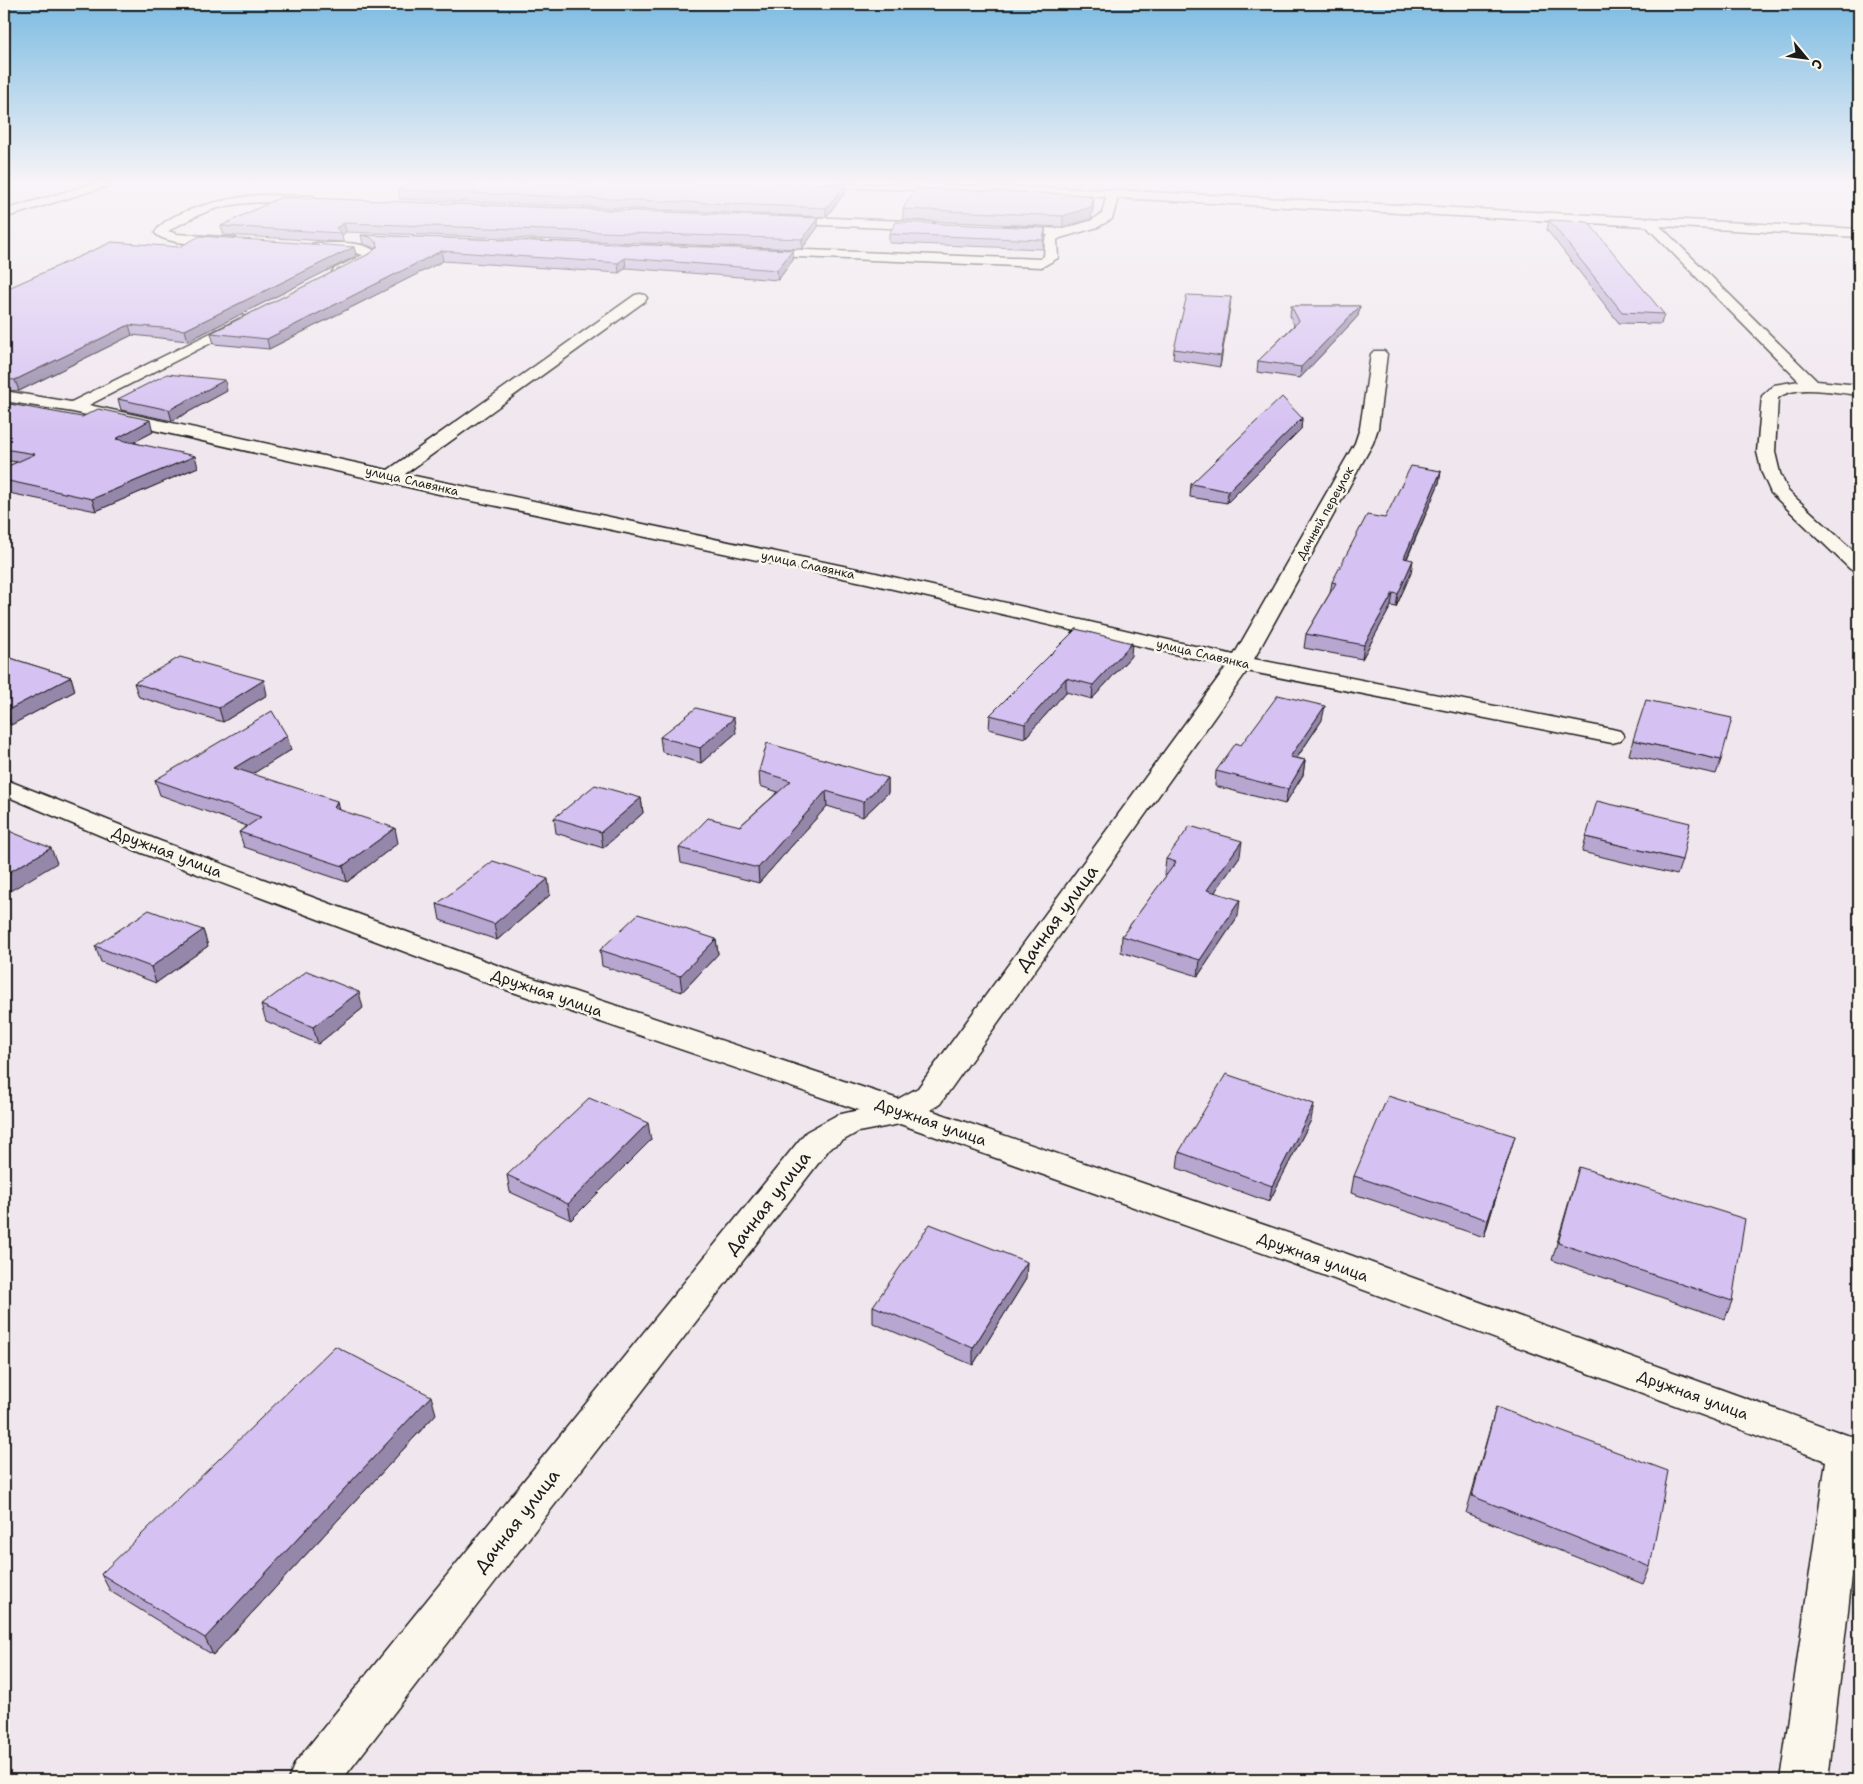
<svg xmlns="http://www.w3.org/2000/svg" width="1863" height="1784" font-family="'Shantell Sans',sans-serif">
<rect width="100%" height="100%" fill="#f0e7ee"/>
<filter id="ink" filterUnits="userSpaceOnUse"><feTurbulence type="fractalNoise" baseFrequency=".02" numOctaves="2"/><feDisplacementMap in="SourceGraphic" scale="10" xChannelSelector="R" yChannelSelector="G"/><feConvolveMatrix kernelMatrix="1 2 1 2 8 2 1 2 1" color-interpolation-filters="sRGB"/></filter>
<g filter="url(#ink)">
<g fill="none" stroke-linecap="round" stroke-linejoin="round">
<g stroke="#1c1c1c" stroke-width="3">
<g id="minor">
<path d="M825,184h98l190,6 746,39v8l-199,-11 157,155 42,4v10c-22,-2 -63,-12 -81,3l-3,54 5,21 8,18 71,65v14l-9,-1 -79,-76 -9,-20 -5,-21 5,-56 12,-11 25,-4 -153,-155 -528,-28 -6,21 -14,8 -38,11 -3,2 1,18 -16,9 -291,-12 -2,-3 7,-4 284,11 4,-3 1,-16 3,-5 -40,-2 -6,-4 2,-3 59,3 27,-8 12,-7 4,-17 -275,-10z"/>
<path d="M260,195l53,1 6,4 -6,4c-36,-2 -73,-5 -107,8 -13,5 -25,12 -38,19l9,3 59,4 1,3 -6,4c-18,-1 -65,1 -76,-12 12,-24 80,-36 105,-38z"/>
<path d="M780,216l152,6 6,4 -6,4 -156,-7 -2,-3z"/>
<path d="M317,243c17,1 48,-4 61,11l-6,7 -33,15 -7,-4 2,-3 29,-14 -11,-3 -40,-2 -2,-3 2,-3z"/>
<path d="M640,294l5,1 2,3 -2,3 -240,173 462,97 367,84 121,-212 5,-15 11,-74 3,-3h10l3,3 -9,74 -5,15 -119,216 358,70 8,2 4,5 -4,5 -8,2 -365,-72 -307,433 -10,6 384,132 533,193 12,2v80l-31,263h-48l46,-319 -538,-199 -388,-138 -42,8 -28,16 -488,632h-54l7,-17 511,-631 31,-17 22,-5 -358,-122 -359,-135 -138,-58v-16l156,62 361,133 377,125 20,-11 309,-422 -360,-83 -428,-89 -366,-82 -69,-11v-10l67,11 174,-86 5,1 2,3 -2,3 -161,82 299,65 247,-175z"/>
</g>
</g>
<g stroke="#1c1c1c" stroke-width="3">
<path id="primary" d="M92,184h18l-2,2 -104,32v-8z"/>
</g>
<use href="#minor" fill="#fbf7ec" fill-rule="evenodd"/>
<use href="#primary" fill="#fbf7ec" fill-rule="evenodd"/>
</g>
<g fill="#b7a6d0" stroke="#1c1c1c">
<path d="M845,185v8l-19,24 -426,-18 -2,-9z"/>
<path d="M1090,195v3h4l-1,11 -2,10 -28,8 -160,-7v-11z"/>
<path d="M281,197l537,21v9l-16,22 -456,-17 -4,3 1,7 -119,-7 -3,-9z"/>
<path d="M1549,220l115,94 -3,10 -42,-1 -72,-93z"/>
<path d="M1045,228v9l-2,12 -154,-6v-9z"/>
<path d="M361,235l432,15v10l-15,20 -152,-12 -7,5 -176,-12 -174,88 -55,-5 -3,-11 160,-80 4,-4 -3,-2 -9,-3z"/>
<path d="M179,247h175l2,9 -168,85 -56,-6 -113,56 -15,-1v-100z"/>
<path d="M1291,306h69l-2,10 -58,62 -43,-6 1,-11 36,-36 -4,-9z"/>
<path d="M1230,307l-10,60 -47,-8 1,-10z"/>
<path d="M227,391l-55,30 -51,-11 -3,-11z"/>
<path d="M4,403l149,29 -19,10 64,25 -102,44 -92,-19v-24l13,-6 -13,-2z"/>
<path d="M1302,418l-1,11 -74,74 -37,-6 1,-13z"/>
<path d="M1441,471l-2,12 -32,76 4,14 -15,34 -5,-1 -29,53 -58,-11 2,-14 24,-41 2,-11 53,-64z"/>
<path d="M1076,629l55,27 -39,43 -26,-7 -41,46 -36,-9 1,-14z"/>
<path d="M4,656l67,21 4,14 -64,34 -7,-2z"/>
<path d="M134,683l133,12 -44,27 -84,-25z"/>
<path d="M1322,720l-25,38 8,2 -2,15 -18,29 -70,-18 1,-15 25,-26z"/>
<path d="M736,733l-35,30 -39,-11 -2,-15z"/>
<path d="M1633,740l88,20 -5,14 -87,-19z"/>
<path d="M291,750l-39,24 87,35 59,34 -51,39 -103,-35 -5,-15 8,-6 -87,-31 -5,-15z"/>
<path d="M759,771l129,7v15l-25,24 -36,-11 -68,77 -78,-20 -2,-15 61,-22 38,-34 -18,-6z"/>
<path d="M641,798l2,15 -40,35 -47,-15 -2,-15z"/>
<path d="M1586,837l96,23 -5,15 -95,-23z"/>
<path d="M1240,856l-26,37 24,23 -40,60 -77,-24 1,-16 45,-61 -3,-1 2,-15z"/>
<path d="M550,895l-53,45 -57,-20 -3,-16z"/>
<path d="M203,930l5,16 -52,37 -55,-21 -6,-16z"/>
<path d="M716,939l2,15 -36,38 -80,-26 -2,-16z"/>
<path d="M261,1005l102,3 -45,36 -52,-23z"/>
<path d="M1311,1120l-42,82 -92,-34 2,-16z"/>
<path d="M651,1140l-80,80 -61,-28 -3,-17z"/>
<path d="M1510,1152l-26,85 -133,-44 3,-17z"/>
<path d="M1579,1167l153,134 -7,18 -173,-59z"/>
<path d="M1026,1279l-53,86 -100,-42v-17z"/>
<path d="M1496,1407l154,160 -7,17 -177,-71z"/>
<path d="M436,1414l-223,241 -103,-64 -9,-17z"/>
</g>
<g fill="#9587a9" stroke="#1c1c1c">
<path d="M845,185v8l-19,24v-9z"/>
<path d="M1090,195v11l4,-8 -1,11 -2,10 -28,8v-11l26,-19z"/>
<path d="M818,218v9l-16,22v-10z"/>
<path d="M344,223l2,9 -4,3 -1,-2 -5,-5z"/>
<path d="M1045,228v9l-2,12v-9z"/>
<path d="M354,247l2,9 -168,85 -3,-11z"/>
<path d="M793,250v10l-15,20 -1,-10z"/>
<path d="M441,251l2,10 -174,88 -2,-10z"/>
<path d="M625,258l1,10 -7,5 -1,-10z"/>
<path d="M1231,297l-1,10 -10,60 1,-11z"/>
<path d="M1360,306l-2,10 -58,62 1,-11z"/>
<path d="M129,325l3,10 -113,56 -4,-11z"/>
<path d="M225,380l2,11 -55,30 -3,-11z"/>
<path d="M1302,418l-1,11 -74,74 1,-12z"/>
<path d="M150,420l3,12 -34,18 -3,-11z"/>
<path d="M195,456l3,11 -102,44 -4,-12z"/>
<path d="M1441,471l-2,12 -38,88 3,-13z"/>
<path d="M1413,560l-2,13 -15,34 2,-13z"/>
<path d="M1393,593l-2,13 -29,53 2,-14z"/>
<path d="M1132,643l-1,13 -39,43 1,-14z"/>
<path d="M71,677l4,14 -64,34 -5,-14z"/>
<path d="M1066,678v14l-41,46v-14z"/>
<path d="M264,680l3,15 -44,27 -4,-14z"/>
<path d="M1325,706l-3,14 -34,51 2,-14z"/>
<path d="M734,718l2,15 -35,30 -1,-15z"/>
<path d="M287,736l4,14 -53,33 -4,-15z"/>
<path d="M1305,760l-2,15 -18,29 3,-15z"/>
<path d="M888,778v15l-25,24v-15z"/>
<path d="M826,791l1,15 -68,77 -1,-15z"/>
<path d="M641,798l2,15 -40,35 -2,-16z"/>
<path d="M337,801l3,15 -6,-8z"/>
<path d="M395,828l3,15 -51,39 -4,-16z"/>
<path d="M1242,841l-2,15 -35,50 2,-16z"/>
<path d="M51,848l6,15 -52,31 -1,-2v-17z"/>
<path d="M548,879l2,16 -53,45 -3,-16z"/>
<path d="M1240,900l-2,16 -40,60 2,-16z"/>
<path d="M203,930l5,16 -52,37 -5,-16z"/>
<path d="M716,939l2,15 -36,38 -2,-16z"/>
<path d="M359,992l4,16 -45,36 -5,-17z"/>
<path d="M1314,1104l-3,16 -42,82 3,-16z"/>
<path d="M648,1123l3,17 -80,80 -3,-16z"/>
<path d="M1515,1136l-5,16 -26,85 4,-17z"/>
<path d="M1027,1262l-1,17 -53,86v-17z"/>
<path d="M431,1396l5,18 -223,241 -8,-17z"/>
</g>
<g fill="#d5c1f2" stroke="#1c1c1c">
<path d="M409,184h416l20,1 -19,23 -428,-18z"/>
<path d="M915,188l175,7 -1,2 5,1 -3,9 -28,9 -160,-7z"/>
<path d="M281,197l537,21 -16,21 -458,-16 -8,5 5,5 -120,-7z"/>
<path d="M1549,220l39,2 76,92 -42,-2z"/>
<path d="M896,222l149,6 -2,12 -154,-6z"/>
<path d="M361,235l432,15 -16,20 -152,-12 -7,5 -177,-12 -174,88 -56,-6 160,-80 7,-7 -1,-3 -7,-6z"/>
<path d="M200,236l154,11 -169,83 -56,-5 -114,55 -11,-1v-89l108,-48 67,5z"/>
<path d="M1187,295l44,2 -10,59 -47,-7z"/>
<path d="M1291,306h69l-59,61 -43,-6 41,-40z"/>
<path d="M167,374l58,6 -56,30 -51,-11z"/>
<path d="M1282,397l20,21 -74,73 -37,-7z"/>
<path d="M4,403l78,14 16,-8 52,11 -34,19 79,17 -103,43 -88,-19v-12l31,-14 -31,-5z"/>
<path d="M1411,466l30,5 -37,87 9,2 -15,34 -5,-1 -29,52 -58,-11 30,-51 -4,-1 35,-67 18,3z"/>
<path d="M1076,629l56,14 -39,42 -27,-7 -41,46 -35,-9z"/>
<path d="M4,656l67,21 -65,34 -2,-1z"/>
<path d="M180,657l84,23 -45,28 -85,-25z"/>
<path d="M1278,695l47,11 -35,51 15,3 -17,29 -72,-18 20,-28 5,2z"/>
<path d="M1646,700l86,18 -11,42 -88,-20z"/>
<path d="M696,708l38,10 -34,30 -40,-11z"/>
<path d="M272,711l15,25 -53,32 103,33 -3,7 61,20 -52,38 -104,-34 22,-15 -106,-37z"/>
<path d="M767,743l121,35 -25,24 -37,-11 -68,77 -79,-20 29,-30 32,8 51,-45 -32,-10z"/>
<path d="M595,785l46,13 -40,34 -47,-14z"/>
<path d="M1597,801l93,22 -8,37 -96,-23z"/>
<path d="M1190,826l52,15 -35,49 33,10 -40,60 -78,-24 54,-74 -10,-3z"/>
<path d="M4,829l47,19 -47,27z"/>
<path d="M493,861l55,18 -54,45 -57,-20z"/>
<path d="M149,910l54,20 -52,37 -56,-21z"/>
<path d="M638,914l78,25 -36,37 -80,-26z"/>
<path d="M307,971l52,21 -46,35 -52,-22z"/>
<path d="M1226,1074l88,30 -42,82 -93,-34z"/>
<path d="M1388,1096l127,40 -27,84 -134,-44z"/>
<path d="M589,1098l59,25 -80,81 -61,-29z"/>
<path d="M1579,1167l166,52 -13,82 -174,-58z"/>
<path d="M930,1224l97,38 -54,86 -100,-42z"/>
<path d="M335,1346l96,50 -226,242 -104,-64z"/>
<path d="M1496,1407l172,64 -18,96 -178,-71z"/>
</g>
</g>
<linearGradient id="sky" x2="0" y2="1"><stop stop-color="#7cbce2"/><stop offset="0.42" stop-color="#f8f4f7"/><stop offset="1" stop-color="#f8f4f7" stop-opacity="0"/></linearGradient>
<rect width="1863" height="434" fill="url(#sky)"/>
<g text-anchor="middle" stroke-width="5" stroke-linejoin="round" paint-order="stroke">
<g font-size="12" fill="#1c1c1c" stroke="#fbf7ec">
<text transform="translate(412 481) rotate(13)" y="4">улица Славянка</text>
<text transform="translate(1325 513) rotate(-61)" y="4">Дачный переулок</text>
<text transform="translate(808 565) rotate(12)" y="4">улица Славянка</text>
<text transform="translate(1203 654) rotate(13)" y="4">улица Славянка</text>
</g>
<g font-size="15" fill="#1c1c1c" stroke="#fbf7ec">
<text transform="translate(167 852) rotate(21)" y="5">Дружная улица</text>
<text transform="translate(547 993) rotate(19)" y="5">Дружная улица</text>
<text transform="translate(931 1122) rotate(19)" y="5">Дружная улица</text>
<text transform="translate(1313 1257) rotate(20)" y="5">Дружная улица</text>
<text transform="translate(1693 1395) rotate(20)" y="5">Дружная улица</text>
</g>
<g font-size="18" fill="#1c1c1c" stroke="#fbf7ec">
<text transform="translate(1057 918) rotate(-54)" y="6">Дачная улица</text>
<text transform="translate(768 1203) rotate(-52)" y="6">Дачная улица</text>
<text transform="translate(517 1521) rotate(-52)" y="6">Дачная улица</text>
</g>
</g>
<rect width="1863" height="1784" fill="none" stroke="#fbf7ec" stroke-width="20"/>
<rect x="10" y="10" width="1843" height="1764" fill="none" stroke="#1c1c1c" stroke-width="2" filter="url(#ink)"/>
<g transform="translate(1806 58) rotate(119)" stroke="#fbf7ec" stroke-width="4" paint-order="stroke">
<path d="M0-4L9 19L0 12L-9 19Z" fill="#1c1c1c"/>
<text y="-8" font-size="14" font-weight="bold" text-anchor="middle" fill="#1c1c1c">С</text>
</g>
</svg>
